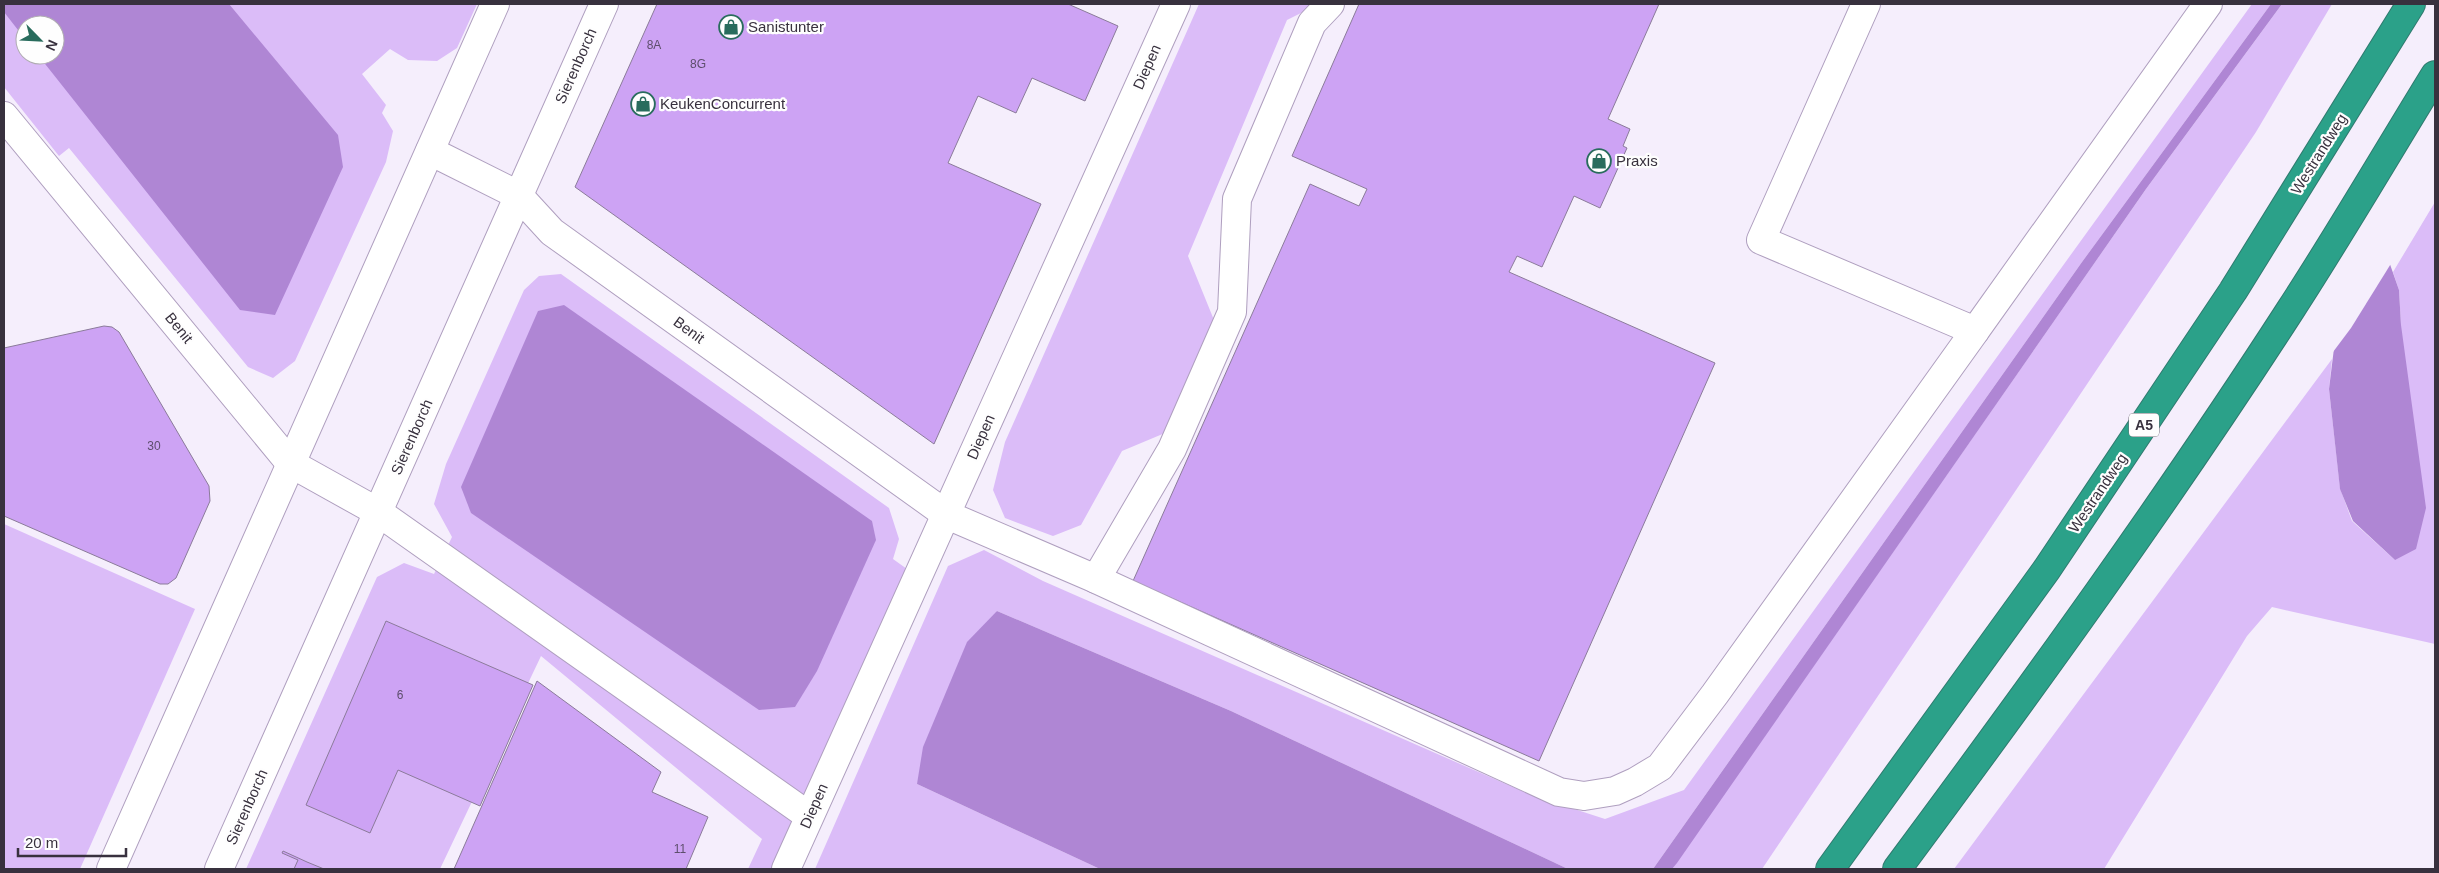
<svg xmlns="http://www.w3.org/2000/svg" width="2439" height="873" font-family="Arial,sans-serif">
<rect width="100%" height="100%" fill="#f5eefc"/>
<g fill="#dbbcf8" fill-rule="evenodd">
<path d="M4,4h473l-20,44 -20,13 -29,-1 -18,-11 -28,25 24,31 -4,8 11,18 -7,31 -91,199 -22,17 -25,-11 -179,-219 -10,8 -55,-69zM25,25h30v30h-30z"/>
<path d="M1199,4h112l-4,6 -20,10 -99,236 28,69 -51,108 -43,18 -41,74 -28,11 -48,-18 -12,-28 12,-48z"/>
<path d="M2252,4h19l-189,258 -429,607h-85l-337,-158 -234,-100 -80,173 183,85h-285l133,-303 36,-16 59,31 488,214 74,24 79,-29z"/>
<path d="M2282,4h50l-76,128 -494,737h-90l474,-680z"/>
<path d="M2435,202v442l-163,-37 -25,29 -143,233h-150l378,-510 -3,30 11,99 12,33 43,39 6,-235 -2,-35 -6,-18z"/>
<path d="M561,274l328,234 10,31 -6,20 14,10 -136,300h-23l14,-30 -221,-183 -101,213h-194l131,-292 27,-14 30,11 18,-37 -18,-33 12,-40 78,-174 15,-14z"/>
<path d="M4,524l191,85 -115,260h-76z"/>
</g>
<g fill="#af86d4">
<path d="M4,4h225l109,131 5,32 -68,148 -35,-5 -202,-255h17v-30h-30v14l-21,-27z"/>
<path d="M2271,4h11l-136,185 -469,674 -5,6h-19l429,-607z"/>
<path d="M2385,250l14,40 2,35 25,183 -10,41 -21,11 -42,-39 -13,-32 -11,-100 12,-98z"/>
<path d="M564,305l308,216 4,19 -59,131 -22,36 -36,3 -288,-197 -10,-26 77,-176z"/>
<path d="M997,611l234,100 337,158h-468l-183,-85 6,-37 44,-105z"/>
</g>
<path fill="#f5eefc" d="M2386,247l6,15 -41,66 -21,28 9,-66z"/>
<g fill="#cda3f4" stroke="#8b7b9a">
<path d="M657,4h411l50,22 -33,75 -53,-23 -16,35 -38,-17 -30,67 93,41 -107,240 -359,-257z"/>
<path d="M1359,4h300l-51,115 22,10 -7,17 4,2 -27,60 -26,-12 -32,71 -25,-11 -8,16 206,91 -176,398 -406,-180 177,-397 49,22 8,-17 -75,-33z"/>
<path d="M104,326l8,1 7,5 90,154 1,15 -34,77 -8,6h-8l-156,-68v-168z"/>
<path d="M386,621l147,64 -53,121 -82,-36 -28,63 -64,-28z"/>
<path d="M537,681l124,91 -9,20 56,25 -22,52h-232z"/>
<path d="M283,851l24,11 17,7h-30l4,-9 -16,-7z"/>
</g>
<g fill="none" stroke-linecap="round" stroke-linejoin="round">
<g stroke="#af9fbf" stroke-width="30">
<g id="minor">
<path d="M1866,4l-105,236 214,91 233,-327"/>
<path d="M4,116l286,347 88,49 431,304"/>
<path d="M430,151l88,44 34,37 395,283 149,64 76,-130 60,-137 5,-113 75,-176 18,-19"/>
<path d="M1096,579l463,213 25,4 31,-5 20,-9 25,-15 55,-73 260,-363"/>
<path d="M111,869l384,-865"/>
<path d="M219,869l385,-865"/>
<path d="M786,869l390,-865"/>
</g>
</g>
<g stroke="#307a6f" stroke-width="30">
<g id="highway">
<path d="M1830,869l217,-300 186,-278 178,-287"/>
<path d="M1897,869c136,-183 270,-368 394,-560 50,-77 96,-156 144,-234"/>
</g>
</g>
<use href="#minor" stroke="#fff" stroke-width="28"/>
<use href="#highway" stroke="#2ba189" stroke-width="28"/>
</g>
<defs>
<g id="shop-ring" transform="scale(1.25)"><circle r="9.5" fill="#fefefe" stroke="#296c5d" stroke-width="1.5"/><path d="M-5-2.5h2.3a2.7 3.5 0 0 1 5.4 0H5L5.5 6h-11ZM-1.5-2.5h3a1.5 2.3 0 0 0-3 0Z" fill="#296c5d"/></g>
</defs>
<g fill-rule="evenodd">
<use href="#shop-ring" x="731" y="27"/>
<use href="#shop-ring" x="643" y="104"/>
<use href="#shop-ring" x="1599" y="161"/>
</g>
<g text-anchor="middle" stroke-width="4.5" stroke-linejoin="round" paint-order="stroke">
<g font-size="12" fill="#5d4e6c">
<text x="654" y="49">8A</text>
<text x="698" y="68">8G</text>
<text x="154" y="450">30</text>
<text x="400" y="699">6</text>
<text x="680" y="853">11</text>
</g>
<rect fill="#fefefe" stroke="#736e78" stroke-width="1" x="2129" y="413.5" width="30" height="23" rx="4"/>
<g font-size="14" font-weight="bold" fill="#38313e">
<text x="2144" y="430">A5</text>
</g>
<g font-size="15" fill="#38313e" stroke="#fefefe" text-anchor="start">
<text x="748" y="32">Sanistunter</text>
<text x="660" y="109">KeukenConcurrent</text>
<text x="1616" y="166">Praxis</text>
</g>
<g font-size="15" fill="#38313e" stroke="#fefefe">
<text transform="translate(576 66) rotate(-66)" y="5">Sierenborch</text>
<text transform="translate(1147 67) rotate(-66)" y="5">Diepen</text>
<text transform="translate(2319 154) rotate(-58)" y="5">Westrandweg</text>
<text transform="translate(179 328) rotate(51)" y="5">Benit</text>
<text transform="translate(689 330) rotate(36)" y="5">Benit</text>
<text transform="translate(412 437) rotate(-66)" y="5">Sierenborch</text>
<text transform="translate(981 437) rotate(-66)" y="5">Diepen</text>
<text transform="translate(2098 493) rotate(-56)" y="5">Westrandweg</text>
<text transform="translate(814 806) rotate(-66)" y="5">Diepen</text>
<text transform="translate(247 807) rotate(-66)" y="5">Sierenborch</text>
</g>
</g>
<rect width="2439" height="873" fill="none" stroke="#38313e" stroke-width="10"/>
<g transform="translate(40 40) rotate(114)"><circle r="24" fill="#fefefe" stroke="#afacb1"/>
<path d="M0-4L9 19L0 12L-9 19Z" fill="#296c5d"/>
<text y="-8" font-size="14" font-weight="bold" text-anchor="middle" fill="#38313e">N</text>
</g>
<path d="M18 848v8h108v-8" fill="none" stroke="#38313e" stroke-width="2.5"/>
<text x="25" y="848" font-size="15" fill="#38313e" stroke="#fefefe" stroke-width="4" paint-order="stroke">20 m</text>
</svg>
